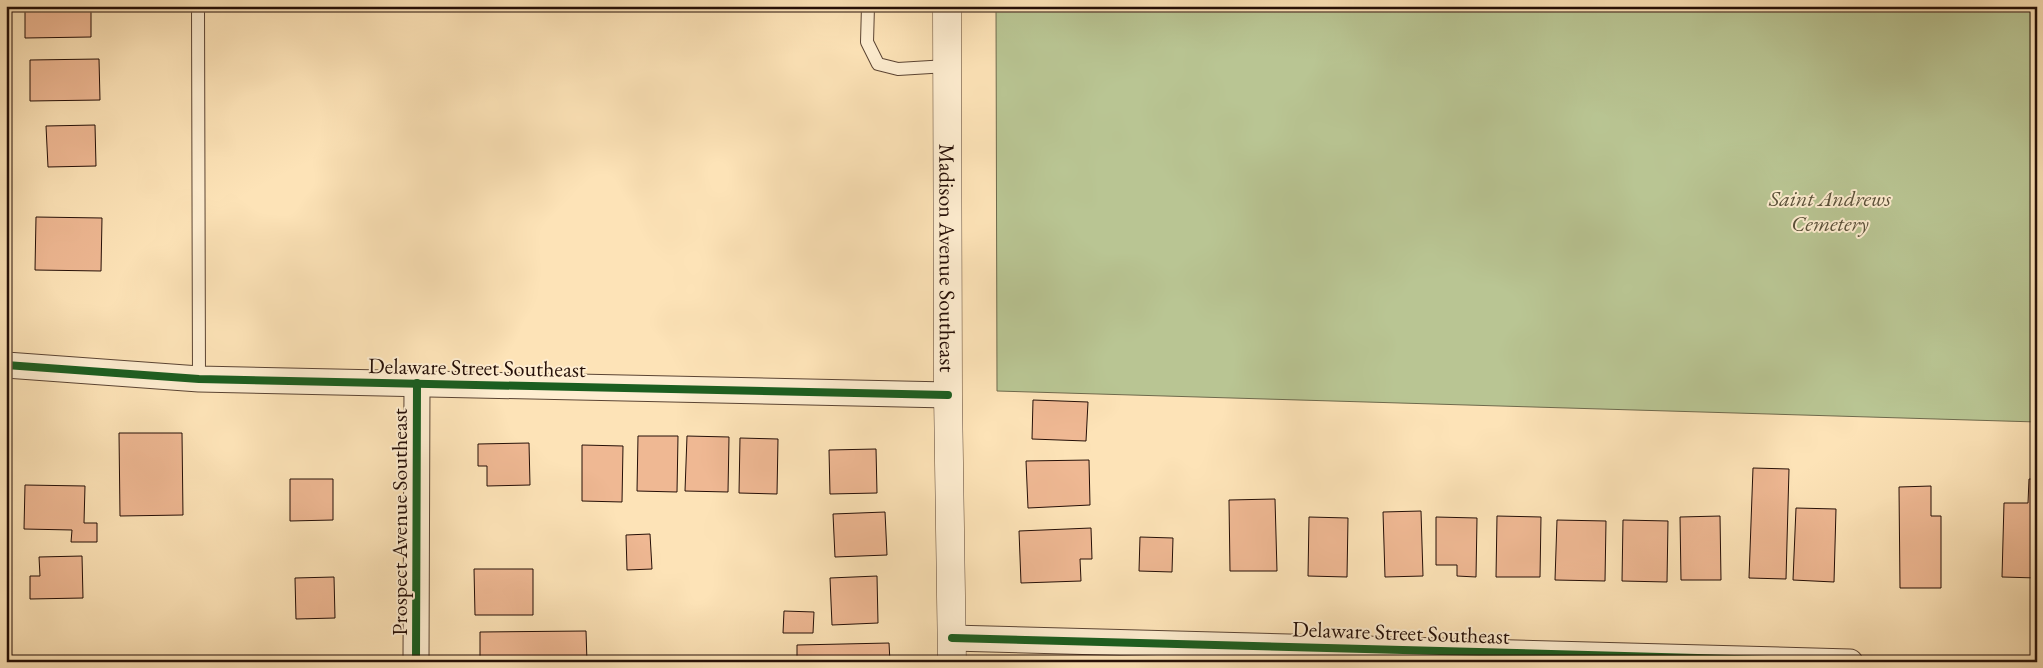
<svg xmlns="http://www.w3.org/2000/svg" width="2043" height="668" font-family="'EB Garamond',serif">
<rect width="100%" height="100%" fill="#fde3b7"/>
<filter id="stains"><feTurbulence type="fractalNoise" baseFrequency=".004" numOctaves="4"/><feColorMatrix values="0 0 0 0 .2 0 0 0 0 .09 0 0 0 0 .02 0 0 0 .5 -.17"/></filter>
<radialGradient id="worn" r=".72"><stop offset=".6" stop-color="#630" stop-opacity="0"/><stop offset="1" stop-color="#630" stop-opacity=".3"/></radialGradient>
<path fill="#b9c593" stroke="#6f6a4d" d="M996,6h1041v416l-1040,-31z"/>
<g fill="#efb893" stroke="#250f07">
<path d="M25,6h66v31l-66,1z"/>
<path d="M99,59l1,41 -70,1v-41z"/>
<path d="M95,125l1,41 -48,1 -2,-41z"/>
<path d="M36,217l66,1 -1,53 -66,-1z"/>
<path d="M1033,400l55,2 -2,39 -54,-2z"/>
<path d="M119,433h63l1,82 -63,1z"/>
<path d="M638,436h40l-1,56 -40,-1z"/>
<path d="M687,436l42,1 -1,55 -43,-1z"/>
<path d="M740,438l38,1 -1,55 -38,-1z"/>
<path d="M529,443l1,42 -43,1v-20h-9v-22z"/>
<path d="M582,445l41,1 -1,56 -40,-1z"/>
<path d="M876,449l1,44 -47,1 -1,-44z"/>
<path d="M1089,460l1,45 -62,3 -2,-47z"/>
<path d="M1753,468l36,1 -3,110 -37,-1z"/>
<path d="M290,479h43v41l-43,1z"/>
<path d="M2029,479h8v99l-35,-1 2,-74h24z"/>
<path d="M25,485l60,1 -1,37h13v19h-26l1,-12 -48,-1z"/>
<path d="M1931,486v30h10v72h-41l-1,-101z"/>
<path d="M1275,499l2,72h-47l-1,-71z"/>
<path d="M1796,508l40,1 -2,73 -41,-2z"/>
<path d="M1421,511l2,65 -38,1 -2,-65z"/>
<path d="M885,512l2,43 -52,2 -2,-43z"/>
<path d="M1497,516l44,1 -1,60h-44z"/>
<path d="M1720,516l1,64h-40l-1,-63z"/>
<path d="M1309,517l39,1 -1,59 -39,-1z"/>
<path d="M1436,517l41,1 -1,59 -19,-1v-11h-21z"/>
<path d="M1557,520l49,1 -1,60 -50,-1z"/>
<path d="M1623,520l45,1 -1,61 -45,-1z"/>
<path d="M1091,528l1,31h-12l1,22 -60,2 -2,-52z"/>
<path d="M650,534l2,35 -25,1 -1,-35z"/>
<path d="M1140,537l33,1 -1,34 -33,-1z"/>
<path d="M82,556l1,42 -53,1v-23h10l-1,-19z"/>
<path d="M474,569h59v46h-58z"/>
<path d="M877,576l1,47 -46,2 -2,-47z"/>
<path d="M334,577l1,41 -39,1 -1,-41z"/>
<path d="M784,611l30,1 -1,21h-30z"/>
<path d="M586,631l1,31h-107v-30z"/>
<path d="M889,643l1,19h-93v-17z"/>
</g>
<g fill="none" stroke-linecap="round" stroke-linejoin="round">
<g stroke="#5b4433" stroke-width="14">
<g id="service">
<path d="M198,6l1,373"/>
<path d="M868,6l-1,36 11,22 20,5 49,-3"/>
</g>
</g>
<g stroke="#5b4433" stroke-width="27">
<g id="minor">
<path d="M6,365l193,14 749,16"/>
<path d="M952,638l898,24"/>
<path d="M416,662l1,-279"/>
</g>
</g>
<g stroke="#5b4433" stroke-width="29">
<g id="tertiary">
<path id="s1" d="M947,6l1,389 4,267"/>
</g>
</g>
<use href="#service" stroke="#feedd0" stroke-width="12"/>
<use href="#minor" stroke="#feedd0" stroke-width="25"/>
<use href="#tertiary" stroke="#feedd0" stroke-width="28"/>
<g stroke="#feedd0" stroke-width="11">
<g id="cycleway">
<path d="M6,365l193,14 749,16"/>
<path d="M952,638l898,24"/>
<path d="M416,662l1,-279"/>
</g>
</g>
<use href="#cycleway" stroke="#1b5e20" stroke-width="8"/>
</g>
<g text-anchor="middle" stroke-width="4" stroke-linejoin="round" paint-order="stroke">
<g font-size="22" font-style="italic" fill="#594f38" stroke="#feedd0">
<text x="1830" y="206">Saint Andrews<tspan x="1830" dy="25">Cemetery</tspan></text>
</g>
<g font-size="22" fill="#250f07" stroke="#feedd0">
<text dy="8" stroke="none"><textPath href="#s1" startOffset="252">Madison Avenue Southeast</textPath></text>
<text transform="translate(477 367) rotate(1)" y="8">Delaware Street Southeast</text>
<text transform="translate(399 522) rotate(-90)" y="8">Prospect Avenue Southeast</text>
<text transform="translate(1401 632) rotate(2)" y="8">Delaware Street Southeast</text>
</g>
</g>
<rect width="2043" height="668" fill="none" stroke="#fde3b7" stroke-width="25"/>
<rect x="8" y="8" width="2028" height="653" fill="none" stroke="#250f07" stroke-width="2.5"/>
<rect x="12" y="12" width="2018" height="643" fill="none" stroke="#250f07"/>
<rect width="100%" height="100%" filter="url(#stains)"/>
<rect width="100%" height="100%" fill="url(#worn)"/>
</svg>
